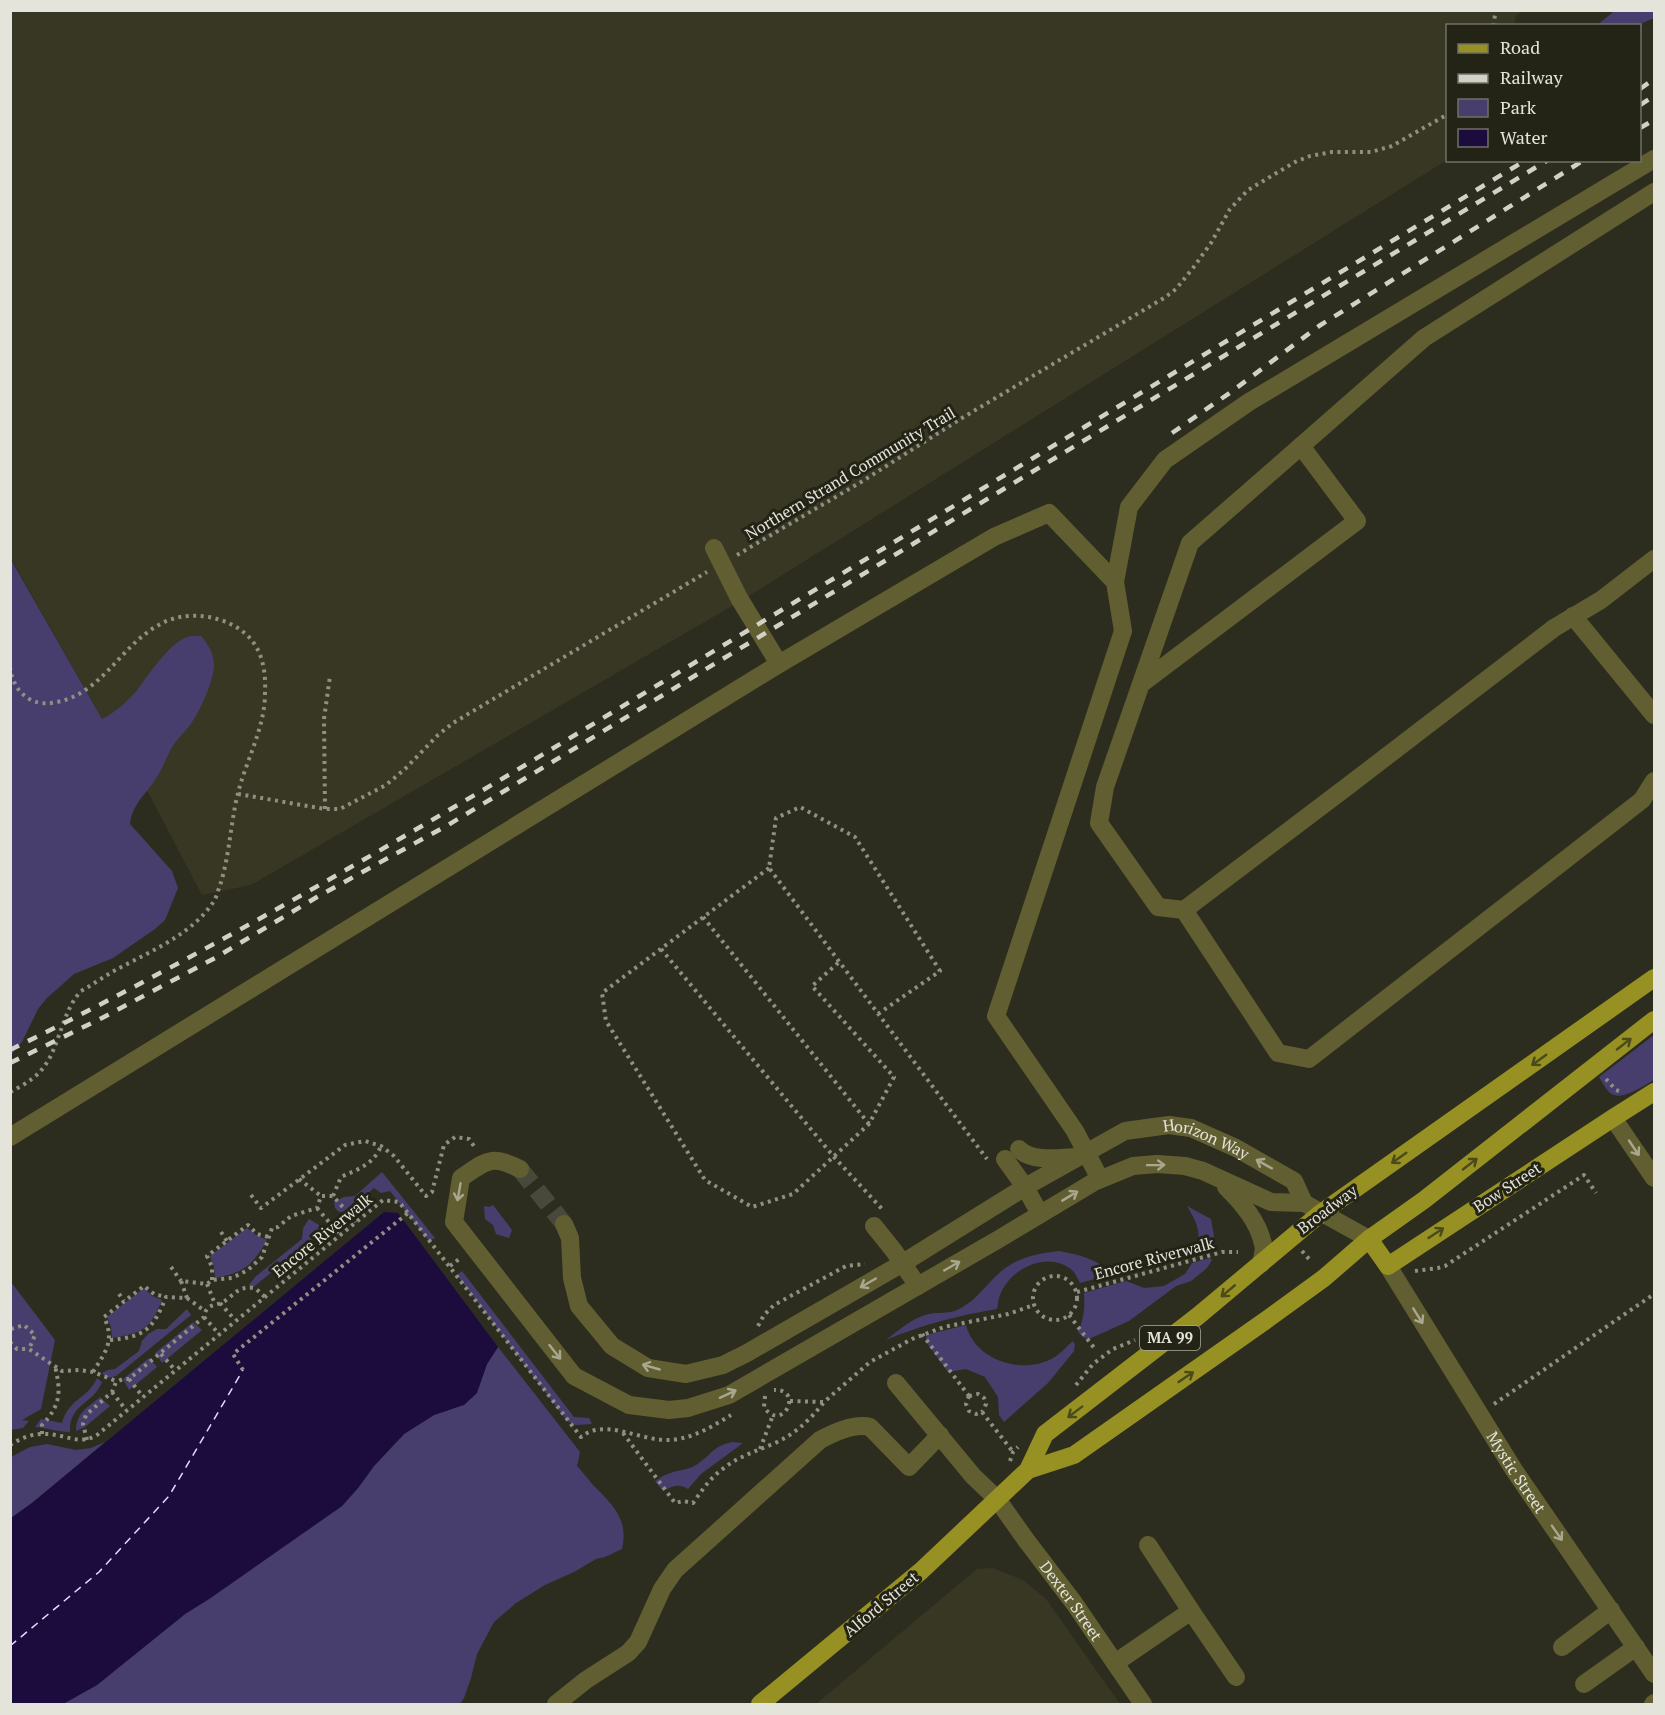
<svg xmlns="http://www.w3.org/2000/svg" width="1665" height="1715" font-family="'PT Serif',serif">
<rect width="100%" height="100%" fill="#2d2d1f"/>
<g fill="#383723">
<path d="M10,11h1513l-7,4 -2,10 -66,1 -1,134 -708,442 -488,283 -49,10 -53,-101 -18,-27 17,-67 -46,19 -91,-161z"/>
<path d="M993,1568l30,12 23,19 74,105h-304l161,-135z"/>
</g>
<g fill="#483e6d">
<path d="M1616,10l38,1v7l-16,7h-41z"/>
<path d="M10,558l92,161c14,-7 26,-18 36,-30 11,-15 34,-50 53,-53 3,0 6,0 10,0 7,8 13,18 13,29 0,16 -15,48 -24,60 -6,8 -13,14 -18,22 -6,11 -10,23 -17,33 -10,15 -23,25 -25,44l42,47 6,17 -13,32 -10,9 -42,29 -39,16 -27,24 -9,11 -16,33 -11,13z"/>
<path d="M1654,1035v45c-9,5 -30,19 -40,15 -7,-2 -11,-12 -15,-18z"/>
<path d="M382,1172l53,66 -6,3 -39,-50 -9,2 -7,-5 -28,24h-7l-4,-4 -1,-6 10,-5 11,-1z"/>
<path d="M493,1205l19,25 -3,8 -13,-4 -3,-9 -8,-6 -1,-13 5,1z"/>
<path d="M1187,1206l24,13 4,23 -3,4 -15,4c4,-20 0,-27 -10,-44z"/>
<path d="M309,1219l10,6 1,6 -4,5 -65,53 -2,-4 6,-8 47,-38 1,-11z"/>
<path d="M247,1228l9,7 11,5c-15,26 -22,32 -52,38l-1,-11 -4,-11z"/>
<path d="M1059,1251c22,4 37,8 54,23l-33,9c-2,-3 -4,-9 -7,-12 -24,-22 -63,-3 -73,24 -2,4 -2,10 -3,14 -41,7 -73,15 -111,31 13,-10 26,-22 43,-26 9,-2 20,0 28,-4 16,-7 26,-21 38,-33 19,-19 39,-23 64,-26z"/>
<path d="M1210,1258l2,2 -5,8 -16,13 -15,5 -47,35 -40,18 -5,-1 -6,-6c6,-13 7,-25 6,-39l42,-12 18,7 20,-2 21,-12 7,-11z"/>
<path d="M462,1271l112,146 15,1 3,6 -16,1 -9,-4 -110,-146z"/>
<path d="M11,1282l44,58 -14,69 -19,11 7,1 -6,7 -12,2z"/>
<path d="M144,1288l8,8 10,4c-12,29 -19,33 -50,38l-1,-11 -4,-10z"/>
<path d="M187,1309l4,6 -75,61 -9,2 -5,-5 6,-3 7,-1 24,-18 3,-10 6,-7 9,-5h9z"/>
<path d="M193,1322l9,8 -40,33 -7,-10z"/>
<path d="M966,1325c9,36 58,51 89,32 6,-4 12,-11 18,-16l2,4 -1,6 -26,32 -44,39 -5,-7 -1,-18 -13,-20 -19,-8 -18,3 -22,-30v-5l4,-3z"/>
<path d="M498,1347l82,105 -3,14c5,5 10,12 15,18 20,20 37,35 30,65l-17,8 -9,2 -22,13 -29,13 -29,18 -22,19 -17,32 -6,24 -7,20 -4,6h-397l34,-19 88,-71 24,-15 133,-93 16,-18 16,-22 30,-32 30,-19 15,-5 27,-17 11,-29z"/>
<path d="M149,1358l8,9 -28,23 -6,-11z"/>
<path d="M97,1378l5,4c-9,23 -33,21 -32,50 -11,0 -23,-4 -35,-5l6,-8 21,4c7,-25 26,-24 35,-45z"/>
<path d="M100,1397l10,9 -25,21 -9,4c0,-18 11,-23 24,-34z"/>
<path d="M105,1442l-73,61 -21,15v-61l19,-10 17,-3 29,6 15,-2z"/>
<path d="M732,1442l11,1 -42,31 -13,15c-9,-6 -16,-3 -25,2l-8,-10c5,-3 9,-6 13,-7 9,-4 20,-4 28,-9 16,-10 15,-18 36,-23z"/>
</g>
<path fill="#1c0c3d" d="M384,1212l14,1 100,134 -11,17 -10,29 -13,12 -30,10 -30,19 -30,32 -16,22 -16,18 -133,93 -24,15 -88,71 -34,19h-52v-186l21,-15z"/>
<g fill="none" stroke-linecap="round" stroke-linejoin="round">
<path stroke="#e1dcfe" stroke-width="1.5" stroke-dasharray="8 6" stroke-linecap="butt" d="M10,1646l89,-74 70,-76 74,-126"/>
<path stroke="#48483b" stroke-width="18" stroke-dasharray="18 9" stroke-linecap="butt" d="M520,1169l44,55"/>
<g stroke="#8f8f83" stroke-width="4" stroke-dasharray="3 4.5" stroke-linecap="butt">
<path d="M1493,26l3,-16"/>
<path d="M737,555l124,-73 101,-64 202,-120 12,-9 17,-21 18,-25 19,-34 18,-19 47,-28 15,-6 22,-4h39l21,-6 56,-32"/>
<path d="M10,667c2,14 8,26 21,33 9,4 17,4 26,2 45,-9 63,-55 100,-76 16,-10 34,-12 52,-9 15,3 29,9 40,20 14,15 17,36 16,56 0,33 -17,64 -26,96 -9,33 -9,70 -21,102 -2,9 -8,16 -14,23 -24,26 -61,41 -92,58 -10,6 -20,13 -31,19 -9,10 -13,20 -18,33 -13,36 -16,50 -53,68"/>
<path d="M238,794l87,15h15l46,-24 19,-16 33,-34 15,-12 254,-151"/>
<path d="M325,809l-1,-90 6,-43"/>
<path d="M769,868l-167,125 4,28 99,159 47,27 41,-13 76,-70 25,-47 -82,-91 27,-24"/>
<path d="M703,917l166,207"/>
<path d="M661,949l173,208 48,52"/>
<path d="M878,1014l62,-43 -85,-134 -55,-30 -24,11 -7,50c73,97 145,194 218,291"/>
<path d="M1606,1079l10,11 6,2"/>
<path d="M299,1179l22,17"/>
<path d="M251,1195l10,13 84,-63 20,-4 16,5 13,10 32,40 6,-4 12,-47 11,-8 14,2 7,10"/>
<path d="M333,1196l8,-19c17,-8 32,-12 40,-31"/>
<path d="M317,1208l23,27"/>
<path d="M221,1232l6,9"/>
<path d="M1302,1251l7,8"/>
<path d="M450,1266l12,-9"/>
<path d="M171,1267l10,14"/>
<path d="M1415,1271l23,-3 7,-2 139,-91 12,18"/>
<circle cx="1055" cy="1298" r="22"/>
<path d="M212,1280v-13l-5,-11 41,-31 9,9 12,3"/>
<path d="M207,1284l8,20"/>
<path d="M1077,1292l145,-40h16"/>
<path d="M119,1294l5,7"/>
<path d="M187,1298l18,13"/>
<path d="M220,1303l15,17"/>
<path d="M1069,1315l26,34"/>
<path d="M204,1317l15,17"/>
<path d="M758,1326l6,-11 10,-10 72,-39 19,-2"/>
<path d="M11,1329l13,-4 11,10 -6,14"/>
<path d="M922,1334l47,62"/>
<path d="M110,1340c35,-3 43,-11 56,-43l21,1 -6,-17 26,3 5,-4 20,-2 16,-8 14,-13 10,-29 6,-1 13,-11 26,-8 4,-12h12l23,26"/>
<path d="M10,1342l7,7h12l33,22 17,-1 14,2 23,9"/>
<path d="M161,1354l14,16"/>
<path d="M243,1370l-10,-16 175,-141"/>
<path d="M93,1372c13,-21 22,-31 11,-55l40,-31 10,8 12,3"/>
<path d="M129,1379l14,18"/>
<path d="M1076,1385l17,-21 20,-15 22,-9"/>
<path d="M112,1392l14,18"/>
<path d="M765,1396l-1,11c18,27 41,-18 10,-17"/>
<path d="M969,1396l9,-2 6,4 2,6 -4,8"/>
<path d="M969,1396l-3,8 3,7 7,3 6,-2"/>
<path d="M790,1401l34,1 46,-40 42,-23 32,-12 64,-13 26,-9"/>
<path d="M1494,1404l160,-110"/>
<path d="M982,1412l31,40"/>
<path d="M623,1433l52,70 8,-2 10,2c9,-13 18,-26 31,-35 15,-12 33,-17 51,-25 20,-9 35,-23 49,-41"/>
<path d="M42,1434v-9c19,-20 19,-33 13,-59"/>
<path d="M87,1440l-4,-16 3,-9 26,-23 4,-10 7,-3h6l75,-62c2,-12 8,-11 17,-14 14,-7 14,-17 34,-15l10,9"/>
<path d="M10,1445c11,-7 23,-12 36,-11 19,0 33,12 51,1l286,-235 16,2 9,11 173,224c24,-20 60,5 90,3 23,-2 42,-14 60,-25"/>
<path d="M760,1449l13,-34"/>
<path d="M1010,1461l3,-9 5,-5"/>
</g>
<g stroke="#615f31" stroke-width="18">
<path d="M1301,446l123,-108 230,-146"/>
<path d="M714,548l25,50 40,66"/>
<path d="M1115,582l14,-75 36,-47 84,-58 405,-243"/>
<path d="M1573,616l81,99"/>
<path d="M1141,684l216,-163 -56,-75 -111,97 -85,244 -6,36 59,84 26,3 164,-124 206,-158 47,-28 53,-41"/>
<path d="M1184,910l94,143 31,6 333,-259 12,-19"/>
<path d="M1613,1118l41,60"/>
<path d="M10,1137l769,-473 215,-127 55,-24 66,69 8,49 -127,385 79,115 25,48"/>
<path d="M1019,1149c12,13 40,9 56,8"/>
<path d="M1005,1159l20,28 15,27"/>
<path d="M520,1169c-29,-15 -34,-8 -59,9l-7,44 120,154 55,29 40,5 19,-2 41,-13 270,-156 95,-57 39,-16 24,-2 28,2 18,5 68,31 33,1"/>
<path d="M1226,1187c16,16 32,34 37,57 2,6 -1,14 -2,20"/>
<path id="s1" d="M564,1224l6,14 2,40 7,28 33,40 36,22 38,6 37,-9 24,-12 156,-90 122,-76 100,-56 44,-6 22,3 45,20 58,33 10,22 65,36"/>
<path d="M874,1226l20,25 24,35"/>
<path id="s2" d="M1388,1266l126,204 140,204"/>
<path id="s3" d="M896,1383l77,93 24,23 29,41 48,63 69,101"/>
<path d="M1148,1545l43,66"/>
<path d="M1562,1647l49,-37"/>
<path d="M1115,1663l76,-52 45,66"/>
<path d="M1584,1684l52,-37"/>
<path d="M556,1704l30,-24 42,-27 10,-11 24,-53 13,-19 145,-130c13,-7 35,-17 50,-13l39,40 31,-32"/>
<path d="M1653,1704l1,-1"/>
</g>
<g stroke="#969122" stroke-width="18">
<path d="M1369,1239l19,27 225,-148 41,-26"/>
<path d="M1028,1470l46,-15 195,-137 55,-40 45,-39 55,-39 230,-180"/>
<path d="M760,1704l161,-133 107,-101 17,-36 153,-118 123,-103 333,-235"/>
</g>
<g stroke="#d1d1c8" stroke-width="4.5" stroke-dasharray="10 10" stroke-linecap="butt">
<path d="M1640,89l14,-10"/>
<path d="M1640,105l14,-9"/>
<path d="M1640,128l14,-8"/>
<path d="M1172,433l59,-41 88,-66 265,-166"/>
<path d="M10,1050c177,-87 347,-185 517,-286l999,-604"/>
<path d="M10,1063l92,-45 113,-60 102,-61 131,-72 1100,-665"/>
</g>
</g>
<defs><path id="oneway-shaft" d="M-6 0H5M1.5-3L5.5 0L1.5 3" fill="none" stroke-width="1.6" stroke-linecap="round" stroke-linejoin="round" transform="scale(1.5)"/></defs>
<g stroke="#4b4a1a">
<use href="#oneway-shaft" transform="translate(1624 1044) rotate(-38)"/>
<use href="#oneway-shaft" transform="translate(1539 1060) rotate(144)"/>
<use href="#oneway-shaft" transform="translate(1399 1158) rotate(145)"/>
<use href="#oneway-shaft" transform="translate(1470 1164) rotate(-38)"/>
<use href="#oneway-shaft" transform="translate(1436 1233) rotate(-33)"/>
<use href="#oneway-shaft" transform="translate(1228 1291) rotate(140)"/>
<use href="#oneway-shaft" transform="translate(1186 1377) rotate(-34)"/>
<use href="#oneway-shaft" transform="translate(1075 1412) rotate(143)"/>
</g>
<g stroke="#a9a88e">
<use href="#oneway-shaft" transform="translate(1634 1148) rotate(56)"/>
<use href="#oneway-shaft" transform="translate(1264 1164) rotate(-151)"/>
<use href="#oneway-shaft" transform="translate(1156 1165) rotate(-1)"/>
<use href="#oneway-shaft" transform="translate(459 1192) rotate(100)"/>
<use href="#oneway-shaft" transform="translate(1070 1196) rotate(-31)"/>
<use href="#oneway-shaft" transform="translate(952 1266) rotate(-30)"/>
<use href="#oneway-shaft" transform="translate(868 1283) rotate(150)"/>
<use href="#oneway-shaft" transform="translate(1418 1316) rotate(58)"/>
<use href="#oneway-shaft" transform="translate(555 1352) rotate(52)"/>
<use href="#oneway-shaft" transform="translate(651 1367) rotate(-164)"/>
<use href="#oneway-shaft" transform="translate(728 1394) rotate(-25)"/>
<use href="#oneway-shaft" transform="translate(1557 1533) rotate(55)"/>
</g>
<g text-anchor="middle" stroke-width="6" stroke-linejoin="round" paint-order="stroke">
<rect fill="#232316" stroke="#aaaaa0" stroke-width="1.5" x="1140" y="1326" width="60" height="24" rx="4.5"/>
<g font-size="15" font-weight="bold" fill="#e4e4db">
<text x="1170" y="1343">MA 99</text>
</g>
<g font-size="16" fill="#e4e4db" stroke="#232316">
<text transform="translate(850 473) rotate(-31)" y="6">Northern Strand Community Trail</text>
<text dy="6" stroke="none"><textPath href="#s1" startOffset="804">Horizon Way</textPath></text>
<text transform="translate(1507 1187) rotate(-33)" y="6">Bow Street</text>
<text transform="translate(1327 1209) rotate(-37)" y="6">Broadway</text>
<text transform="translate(322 1235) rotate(-39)" y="6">Encore Riverwalk</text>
<text transform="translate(1154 1258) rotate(-15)" y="6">Encore Riverwalk</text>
<text dy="6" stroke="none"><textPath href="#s2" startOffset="243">Mystic Street</textPath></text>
<text dy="6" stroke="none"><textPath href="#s3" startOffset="280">Dexter Street</textPath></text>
<text transform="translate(881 1604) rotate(-40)" y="6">Alford Street</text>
</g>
</g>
<rect width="1665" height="1715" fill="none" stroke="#e4e4db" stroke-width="24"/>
<rect x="1446" y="24" width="195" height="138" fill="#232316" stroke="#707065" stroke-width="1.5"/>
<rect x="1458" y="44" width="30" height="9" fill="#969122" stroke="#707065" stroke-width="1.5"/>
<text x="1500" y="54" font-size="18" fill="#e4e4db">Road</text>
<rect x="1458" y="74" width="30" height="9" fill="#d1d1c8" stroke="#707065" stroke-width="1.5"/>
<text x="1500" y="84" font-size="18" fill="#e4e4db">Railway</text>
<rect x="1458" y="99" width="30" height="18" fill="#483e6d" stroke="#707065" stroke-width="1.5"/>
<text x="1500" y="114" font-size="18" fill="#e4e4db">Park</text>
<rect x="1458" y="129" width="30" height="18" fill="#1c0c3d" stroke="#707065" stroke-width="1.5"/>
<text x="1500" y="144" font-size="18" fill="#e4e4db">Water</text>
</svg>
